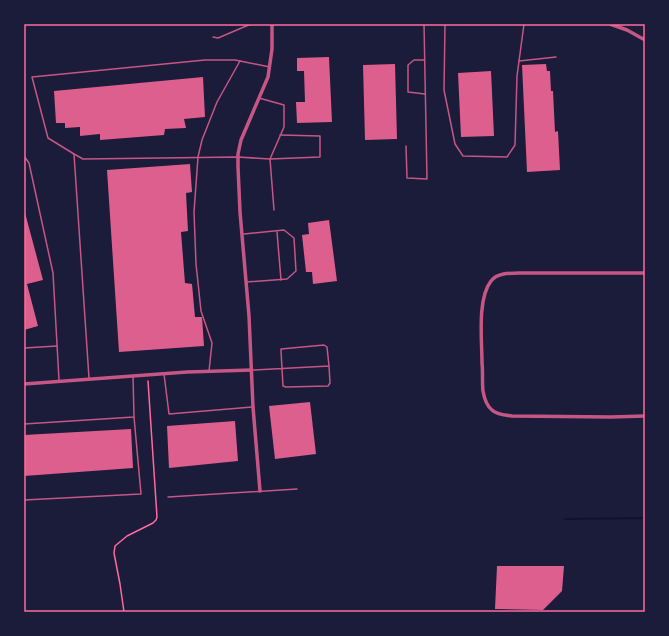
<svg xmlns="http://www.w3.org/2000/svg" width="669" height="636" font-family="'IBM Plex Sans',sans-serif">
<rect width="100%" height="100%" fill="#1b1b3a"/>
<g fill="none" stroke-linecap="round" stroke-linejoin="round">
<path stroke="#12122b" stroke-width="2" d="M565,519l80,-1"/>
</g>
<g fill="#dd5f8e">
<path d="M329,57l3,65 -35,1 -1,-21h9l-1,-31h-7v-13z"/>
<path d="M395,64l2,75 -32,1 -2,-75z"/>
<path d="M546,64l1,7h3l1,20h2l2,41 3,-1 2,39 -33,2 -5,-107z"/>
<path d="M491,71l3,65 -33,1 -3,-64z"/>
<path d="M203,77l2,40 -21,2 2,9 -21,1 -1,6 -64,5v-6l-20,2v-9l-15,1v-5h-9l-2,-32z"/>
<path d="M190,164l2,28 -6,1 2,38 -7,1 4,51 7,1 3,33h7l2,29 -85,6 -12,-182z"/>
<path d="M24,209l19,71 -16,4 11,42 -14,4z"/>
<path d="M329,220l8,61 -24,3 -1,-12h-6l-4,-37 7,-1 -1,-11z"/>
<path d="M310,402l6,52 -41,5 -6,-53z"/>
<path d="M235,421l3,40 -69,7 -2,-42z"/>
<path d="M131,429l2,39 -109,8v-41z"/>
<path d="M497,566h67l-2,25 -19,19 -48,-1z"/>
</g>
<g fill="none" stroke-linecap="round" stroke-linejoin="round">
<path stroke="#ff6b9d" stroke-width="1.5" d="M124,612l-4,-28 -6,-31 1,-7 12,-10 26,-13 3,-3 1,-3 -9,-136"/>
<g stroke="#c65784" stroke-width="1.5">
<path d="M445,24l-1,66 11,54 8,12 44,1 8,-12 2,-69 7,-52"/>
<path d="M213,37l5,1 33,-14"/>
<path d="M424,60h-10l-6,5v27l17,2"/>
<path d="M519,61l37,-4"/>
<path d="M259,98l25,7v22l-14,32 -32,-2 -155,2 -9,-5 -26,-16 -16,-61 173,-17h30l35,7"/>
<path d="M406,146l1,32 20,1 -3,-155"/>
<path d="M74,154l15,224"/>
<path d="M24,156l5,7 24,110 6,107"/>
<path d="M274,210l-4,-51 50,-2v-21l-40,-1"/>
<path d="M277,232l4,48"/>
<path d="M244,234l40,-4 10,8 2,33 -9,8 -41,3"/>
<path d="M24,348l33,-2"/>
<path d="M254,370l75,-4 1,17 -2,3 -42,1 -3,-1 -2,-35v-2l43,-4 3,2 2,19"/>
<path d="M209,371l3,-28 -11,-32 -5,-47 -2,-52 4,-55 4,-17 15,-38 23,-41"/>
<path d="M164,374l5,40 83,-7"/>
<path d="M24,424l110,-7 -1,-41"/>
<path d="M168,497l129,-8"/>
<path d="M24,500l117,-6 -7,-77"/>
</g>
<g stroke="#c65784" stroke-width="3.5">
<path d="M610,24l17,6 18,10"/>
<path d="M645,273h-126c-10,0 -22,0 -28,8 -14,18 -9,60 -9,82 1,9 0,19 1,28 1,6 4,15 9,19 5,5 14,5 20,6l99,1 34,-1"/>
<path d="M24,384l163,-12 65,-2"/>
<path d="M260,491l-7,-84 -4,-91 -9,-104 -2,-45v-13l3,-14 27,-63 4,-28v-25"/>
</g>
</g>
<rect width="669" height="636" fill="none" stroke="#1b1b3a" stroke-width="50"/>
<rect x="25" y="25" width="619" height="586" fill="none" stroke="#ff6b9d" stroke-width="1.5"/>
</svg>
